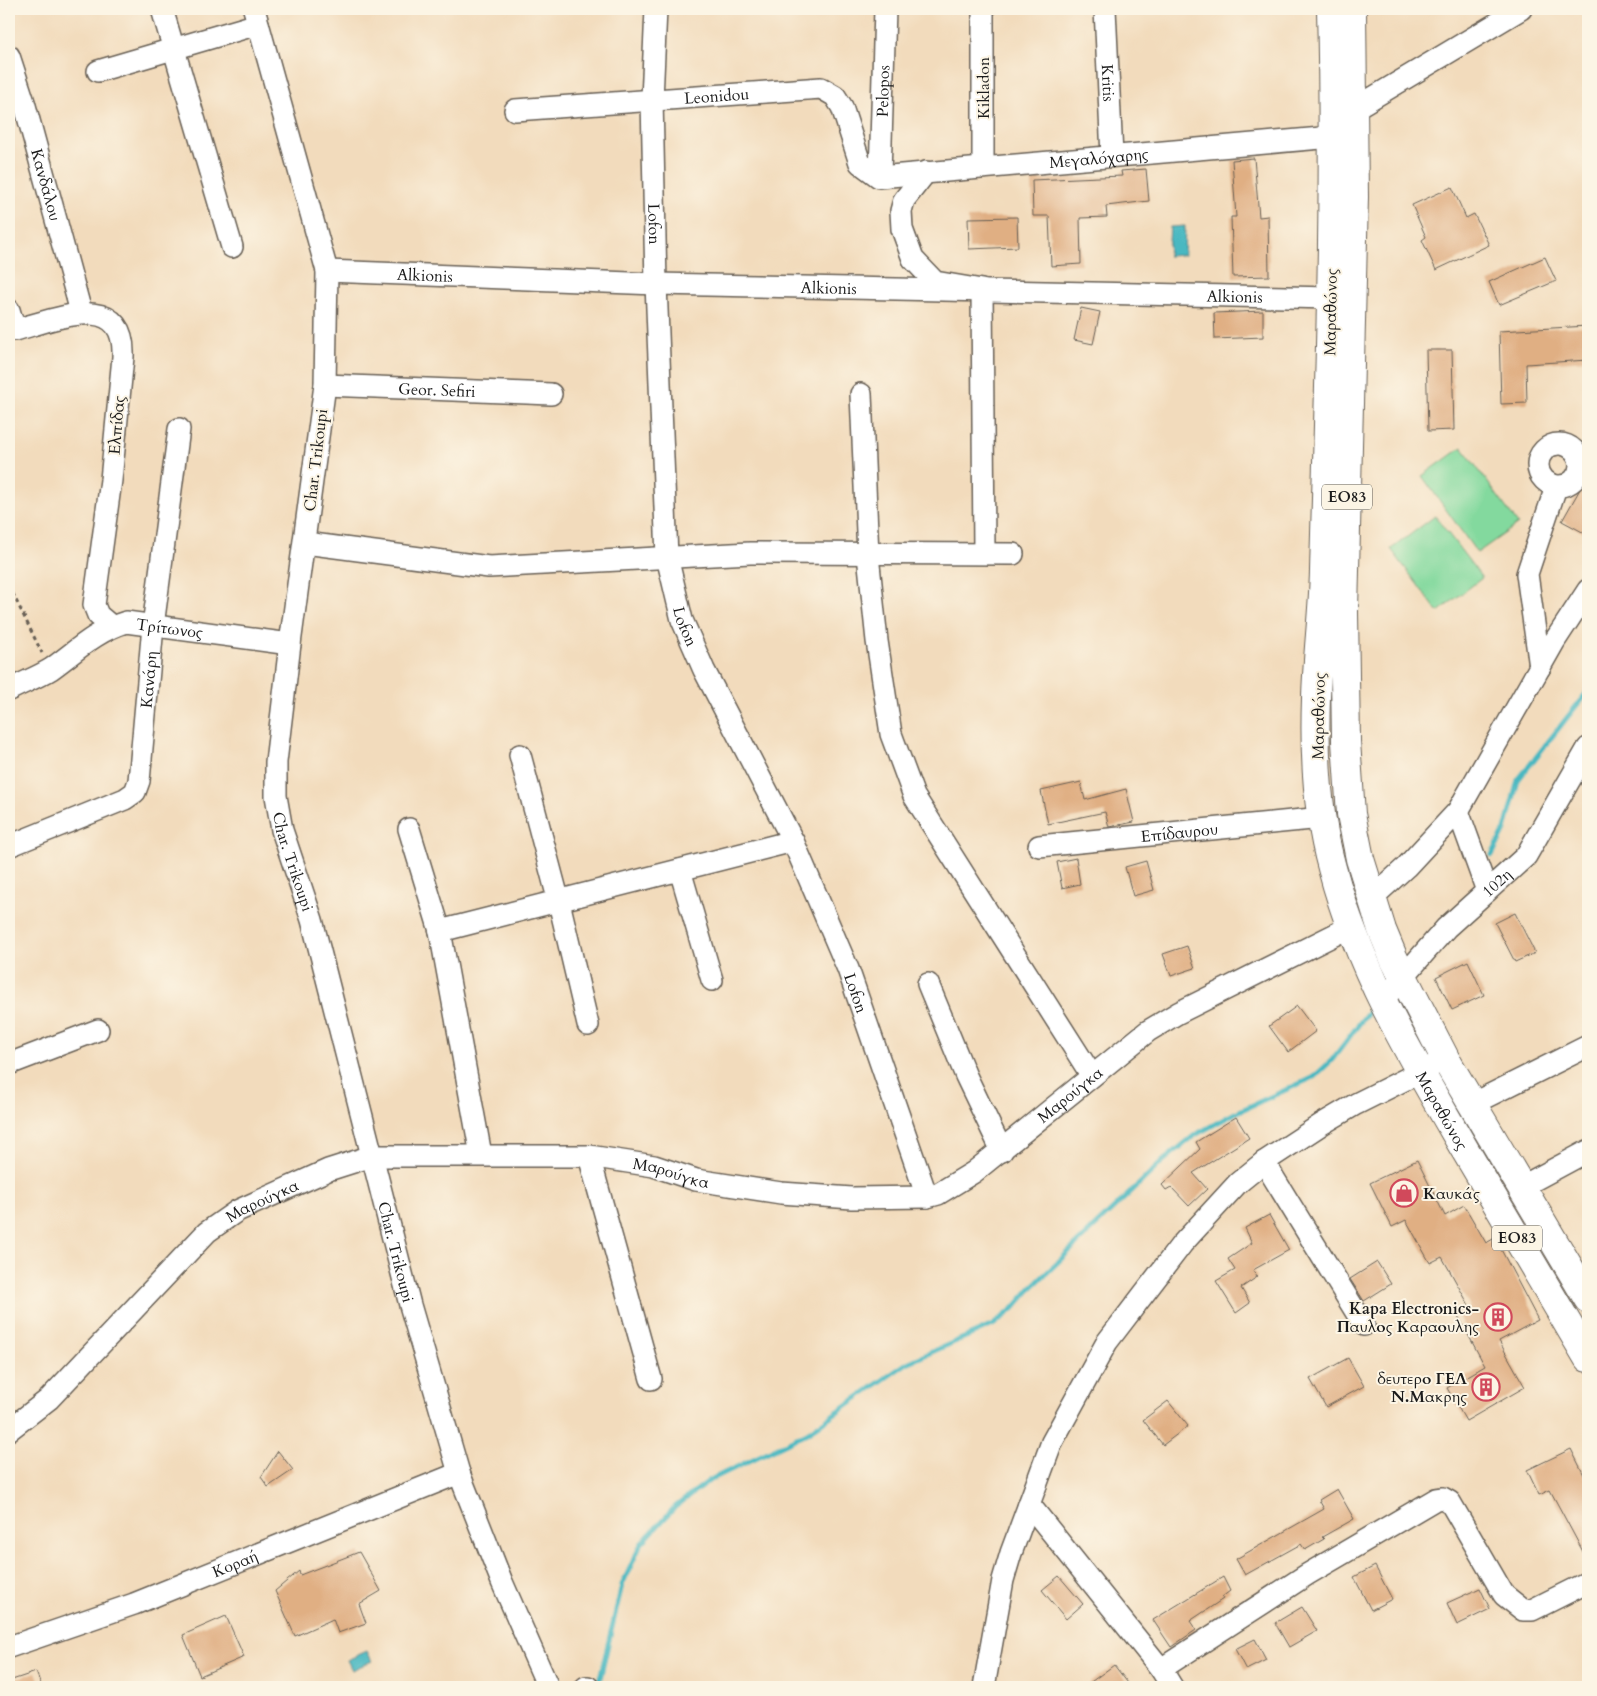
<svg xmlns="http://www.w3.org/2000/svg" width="1597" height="1696" font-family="Cardo,serif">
<rect width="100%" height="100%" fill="#fcf5e5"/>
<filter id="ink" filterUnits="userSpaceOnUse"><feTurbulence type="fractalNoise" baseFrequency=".02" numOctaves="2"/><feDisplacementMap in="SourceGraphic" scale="10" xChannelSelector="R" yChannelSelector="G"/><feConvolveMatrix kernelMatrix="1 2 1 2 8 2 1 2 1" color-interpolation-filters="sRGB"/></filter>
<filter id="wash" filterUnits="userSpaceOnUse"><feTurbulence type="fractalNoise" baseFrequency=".0096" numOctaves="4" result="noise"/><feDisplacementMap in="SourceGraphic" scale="20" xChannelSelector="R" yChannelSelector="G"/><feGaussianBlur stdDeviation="1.12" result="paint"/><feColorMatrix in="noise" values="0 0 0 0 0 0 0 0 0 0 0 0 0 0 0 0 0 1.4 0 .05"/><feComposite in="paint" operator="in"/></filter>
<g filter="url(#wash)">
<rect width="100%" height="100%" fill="#f2dbbc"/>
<g fill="#83d99e" stroke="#507a5d">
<path d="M1462,447l56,77 -41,29 -55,-77z"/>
<path d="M1435,516l47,62 -44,34 -47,-63z"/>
</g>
<g fill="#49b8c1" stroke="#326a6e">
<path d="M1185,226l-1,29 -16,1 2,-29z"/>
<path d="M367,1651l5,10 -20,9 -5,-10z"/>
</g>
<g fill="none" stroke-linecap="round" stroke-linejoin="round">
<g stroke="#49b8c1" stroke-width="5">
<path d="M1492,855l13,-25 13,-50 70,-89"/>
<path d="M598,1687l24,-102 19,-41 34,-37 35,-27 97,-47 100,-70 86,-38 19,-15 20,-23 131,-126 32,-26 40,-22 79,-36 18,-17 36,-48"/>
</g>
</g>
<g id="blocks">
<g fill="#e0af83">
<path d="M1254,158l5,59 9,-1 1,60 -36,1 -2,-60h5l-4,-57z"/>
<path d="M1146,169l3,32 -43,5 1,11 -27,1 1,46 -30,2 -2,-50h-16l-1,-36 90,-4 -1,-5z"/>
<path d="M1452,187l14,31 8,-4 15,31 -53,25 -14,-30 4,-3 -14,-32z"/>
<path d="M1017,217l1,30 -49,2 -1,-31z"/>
<path d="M1545,257l11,24 -57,24 -10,-23z"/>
<path d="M1081,308l19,4 -7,32 -19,-4z"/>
<path d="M1263,311v26l-48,2 -1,-26z"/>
<path d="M1588,326v34l-62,4 1,39 -26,1 -2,-73z"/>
<path d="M1426,350h26l2,80 -26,1z"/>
<path d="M1588,475v60l-26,-14z"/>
<path d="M1081,782l4,18 41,-11 8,33 -25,5 -4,-15 -57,12 -7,-33z"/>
<path d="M1076,858l4,26 -18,4 -5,-26z"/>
<path d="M1146,861l8,29 -21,6 -8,-29z"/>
<path d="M1515,913l20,40 -20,9 -20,-39z"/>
<path d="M1187,946l8,22 -24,8 -8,-22z"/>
<path d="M1468,961l16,34 -32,15 -16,-33z"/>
<path d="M1297,1006l19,25 -28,21 -19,-26z"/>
<path d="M1236,1117l13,21 -56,35 14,16 -18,17 -18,-19 -5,3 -4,-5 38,-36 -4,-7z"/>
<path d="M1417,1160l28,56 19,-11 22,38 9,-5 43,82 -39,21 26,46 -59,34 -19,-33 38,-22 -28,-52 13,-7 -28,-50 -12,6 -24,-43 -14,7 -22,-44z"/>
<path d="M1269,1215l20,35 -36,20 4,7 -16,11 9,15 -14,10 -20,-32 19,-11 -7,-11 24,-16 -7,-15z"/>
<path d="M1377,1262l14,22 -27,17 -14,-22z"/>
<path d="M1348,1358l16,28 -38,21 -16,-28z"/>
<path d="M1168,1401l20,25 -25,19 -20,-25z"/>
<path d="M1571,1449l17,34v78l-38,-71 -11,5 -12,-25z"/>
<path d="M278,1451l15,19 -25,17 -7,-10z"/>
<path d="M1337,1489l17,30 -32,18 2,2 -19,11 -4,-6 -56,31 -9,-16 88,-50 -5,-9z"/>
<path d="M359,1552l22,39 -22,13 7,19 -28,10 -5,-14 -38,17 -20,-45 24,-20 1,4z"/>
<path d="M1375,1566l17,33 -21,11 -17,-33z"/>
<path d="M1059,1576l24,28 -17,15 -24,-29z"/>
<path d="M1223,1577l7,14 -8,6 1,2 -33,22 6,9 -25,17 -18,-27z"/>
<path d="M1480,1588l10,21 -33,16 -10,-22z"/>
<path d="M1302,1607l15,24 -28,16 -14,-24z"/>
<path d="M226,1616l18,41 -44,19 -17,-41z"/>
<path d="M1255,1639l11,21 -20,10 -11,-21z"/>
<path d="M1114,1665l17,22h-47z"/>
<path d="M36,1672l6,15h-33v-6z"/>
</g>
</g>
</g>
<g filter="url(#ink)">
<use href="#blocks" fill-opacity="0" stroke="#675f54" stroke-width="1"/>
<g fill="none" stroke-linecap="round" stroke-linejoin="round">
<g stroke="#675f54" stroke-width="24">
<g id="minor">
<path d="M162,9l70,238"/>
<path id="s1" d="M254,9l73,262 -2,114 -35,259 -14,118v34l6,34 30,90 98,385 49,168 43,109 46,105"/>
<path id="s2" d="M656,9l-4,90 4,185 11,273 15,63 22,50 89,171 55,128 79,228"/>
<path d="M983,9v158"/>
<path id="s3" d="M1105,9l7,147"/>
<path id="s4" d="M9,56l15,46 57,210"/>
<path d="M98,71l160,-47"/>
<path d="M1354,109l167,-100"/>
<path id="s5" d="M515,110l306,-22 14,8 7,11 18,56 19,14 454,-40"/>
<path d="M926,172l-22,28 -3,11 1,18 11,30 22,23 47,8 2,263"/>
<path id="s6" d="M880,175l5,-166"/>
<path id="s7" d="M327,271l329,13 675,14"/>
<path d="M9,310l6,20c39,-10 111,-42 108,27l-12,123 -17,125 4,10 13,11"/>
<path id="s8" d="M325,385l226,9"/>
<path d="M861,394l7,161 9,86 14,93 23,62 178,280"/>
<circle cx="1559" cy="465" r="21"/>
<path d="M305,543l184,24 261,-14 263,1"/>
<path d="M1540,667l-13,-93 29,-87"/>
<path id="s9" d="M9,690c13,-7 29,-13 42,-21 25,-18 45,-38 75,-47l164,22"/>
<path d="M520,755l39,147 29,123"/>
<path d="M1458,811l29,80"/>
<path d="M409,829l31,102 41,224"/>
<path id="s10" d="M9,846l116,-47 10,-7 4,-11 14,-155 26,-197"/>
<path id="s11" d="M1039,846l283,-28"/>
<path d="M680,870l32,110"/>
<path d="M1372,898l34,-31 52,-56 96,-169 34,-52"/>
<path d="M440,931l353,-90"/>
<path d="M928,984l38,92 36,75"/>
<path id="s12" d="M1382,1001l64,-73 80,-72 62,-108"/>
<path d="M9,1064l89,-34"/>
<path d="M1472,1104l116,-58"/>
<path d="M589,1156l62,223"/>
<path d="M1264,1162l100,163"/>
<path d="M1521,1187l67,-36"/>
<path id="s13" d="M9,1430l40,-31 158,-167 30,-21 91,-41 44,-14h217l65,10 42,14 85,13 71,5 75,-1 11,-3 36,-22 174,-141 30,-18 172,-86"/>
<path d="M1029,1504l132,165 11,18"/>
<path id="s14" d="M9,1647l125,-43 325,-131"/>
<path d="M1161,1669l147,-95 128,-75 7,-1 7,4 54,93 19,15h9l56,-28"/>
<path d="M586,1687h2"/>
<path d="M984,1687l19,-107 8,-27 41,-111 55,-100 75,-98 56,-61 26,-21 58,-38 34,-20 76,-38"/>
</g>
</g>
<g stroke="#675f54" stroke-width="30">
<g id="major">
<path id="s15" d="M1331,9c5,187 -2,374 -7,562 -1,42 -7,85 -8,127 -2,56 1,116 16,170 27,102 80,191 133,282 41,69 82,138 123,208"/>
<path d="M1352,9l2,188 -10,415 2,129 5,73 9,45 22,71 12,29 52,101 142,239"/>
</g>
</g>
<path stroke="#675f54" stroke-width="3" stroke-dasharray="4 4" stroke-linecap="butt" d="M9,586l33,67"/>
<use href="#minor" stroke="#fff" stroke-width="21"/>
<use href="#major" stroke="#fff" stroke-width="28"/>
</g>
</g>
<defs>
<g id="shop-ring" transform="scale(1.4375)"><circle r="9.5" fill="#fcf5e5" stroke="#d1495b" stroke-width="1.5"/><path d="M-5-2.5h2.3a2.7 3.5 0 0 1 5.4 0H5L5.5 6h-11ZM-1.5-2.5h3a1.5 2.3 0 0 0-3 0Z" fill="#d1495b"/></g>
<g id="building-ring" transform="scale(1.4375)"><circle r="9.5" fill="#fcf5e5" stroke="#d1495b" stroke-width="1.5"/><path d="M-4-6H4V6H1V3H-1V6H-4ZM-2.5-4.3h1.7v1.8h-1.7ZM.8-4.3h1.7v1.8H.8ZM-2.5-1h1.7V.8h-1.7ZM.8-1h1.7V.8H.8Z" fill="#d1495b"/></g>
</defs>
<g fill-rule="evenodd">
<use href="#shop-ring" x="1404" y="1193"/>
<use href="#building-ring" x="1498" y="1317"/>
<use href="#building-ring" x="1486" y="1387"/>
</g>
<g text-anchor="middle" stroke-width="4" stroke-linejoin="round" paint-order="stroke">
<g fill="#fcf5e5" stroke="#5f5d58" stroke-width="1">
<rect x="1322" y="484.5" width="50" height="25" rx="4"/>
<rect x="1492" y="1225.5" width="50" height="25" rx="4"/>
</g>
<g font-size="15" font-weight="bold" fill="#1c1c1c">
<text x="1347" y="502">ΕΟ83</text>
<text x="1517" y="1243">ΕΟ83</text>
</g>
<g font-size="16" fill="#1c1c1c" stroke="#fcf5e5">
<text dy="6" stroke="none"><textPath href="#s3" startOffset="74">Kritis</textPath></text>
<text transform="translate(983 88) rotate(-90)" y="6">Kikladon</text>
<text dy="6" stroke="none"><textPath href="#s6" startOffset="84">Pelopos</textPath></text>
<text dy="6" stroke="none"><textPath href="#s5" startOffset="202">Leonidou</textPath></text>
<text dy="6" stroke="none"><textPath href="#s5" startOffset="639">Μεγαλόχαρης</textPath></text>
<text dy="6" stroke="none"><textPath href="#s4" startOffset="134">Κανδάλου</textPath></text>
<text dy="6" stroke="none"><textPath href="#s2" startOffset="215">Lofon</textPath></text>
<text dy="6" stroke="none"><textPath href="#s7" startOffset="98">Alkionis</textPath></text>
<text dy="6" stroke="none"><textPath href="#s7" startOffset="502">Alkionis</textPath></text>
<text dy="6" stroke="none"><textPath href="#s7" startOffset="908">Alkionis</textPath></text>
<text transform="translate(1330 312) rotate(-89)" y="6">Μαραθώνος</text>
<text dy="6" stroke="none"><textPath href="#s8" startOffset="112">Geor. Sefiri</textPath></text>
<text transform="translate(116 425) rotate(-85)" y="6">Ελπίδας</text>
<text transform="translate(315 460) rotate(-83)" y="6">Char. Trikoupi</text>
<text dy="6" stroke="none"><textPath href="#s2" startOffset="620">Lofon</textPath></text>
<text dy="6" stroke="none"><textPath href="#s9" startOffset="180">Τρίτωνος</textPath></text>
<text dy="6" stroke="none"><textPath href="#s10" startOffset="251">Κανάρη</textPath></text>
<text transform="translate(1318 716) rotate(-89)" y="6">Μαραθώνος</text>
<text dy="6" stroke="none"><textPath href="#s11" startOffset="141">Επίδαυρου</textPath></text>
<text dy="6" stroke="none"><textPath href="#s1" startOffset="868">Char. Trikoupi</textPath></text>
<text dy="6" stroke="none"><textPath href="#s12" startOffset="165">102η</textPath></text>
<text dy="6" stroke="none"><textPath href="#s2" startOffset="1025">Lofon</textPath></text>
<text dy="6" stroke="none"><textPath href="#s13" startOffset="1199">Μαρούγκα</textPath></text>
<text dy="6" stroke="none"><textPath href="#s15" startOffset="1128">Μαραθώνος</textPath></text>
<text dy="6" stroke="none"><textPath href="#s13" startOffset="764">Μαρούγκα</textPath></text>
<text dy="6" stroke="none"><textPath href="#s13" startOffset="344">Μαρούγκα</textPath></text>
<text dy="6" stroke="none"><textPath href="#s1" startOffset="1272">Char. Trikoupi</textPath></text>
<text dy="6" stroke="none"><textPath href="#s14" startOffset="241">Κοραή</textPath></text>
</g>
<g font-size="16" font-weight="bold" fill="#1c1c1c" stroke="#fcf5e5" text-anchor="end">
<text x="1423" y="1199" text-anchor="start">Καυκάς</text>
<text x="1479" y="1314">Kapa Electronics-<tspan x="1479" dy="18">Παυλος Καραουλης</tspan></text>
<text x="1467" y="1384">δευτερο ΓΕΛ<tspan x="1467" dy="18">Ν.Μακρης</tspan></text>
</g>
</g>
<rect width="1597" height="1696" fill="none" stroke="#fcf5e5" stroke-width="30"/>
</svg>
